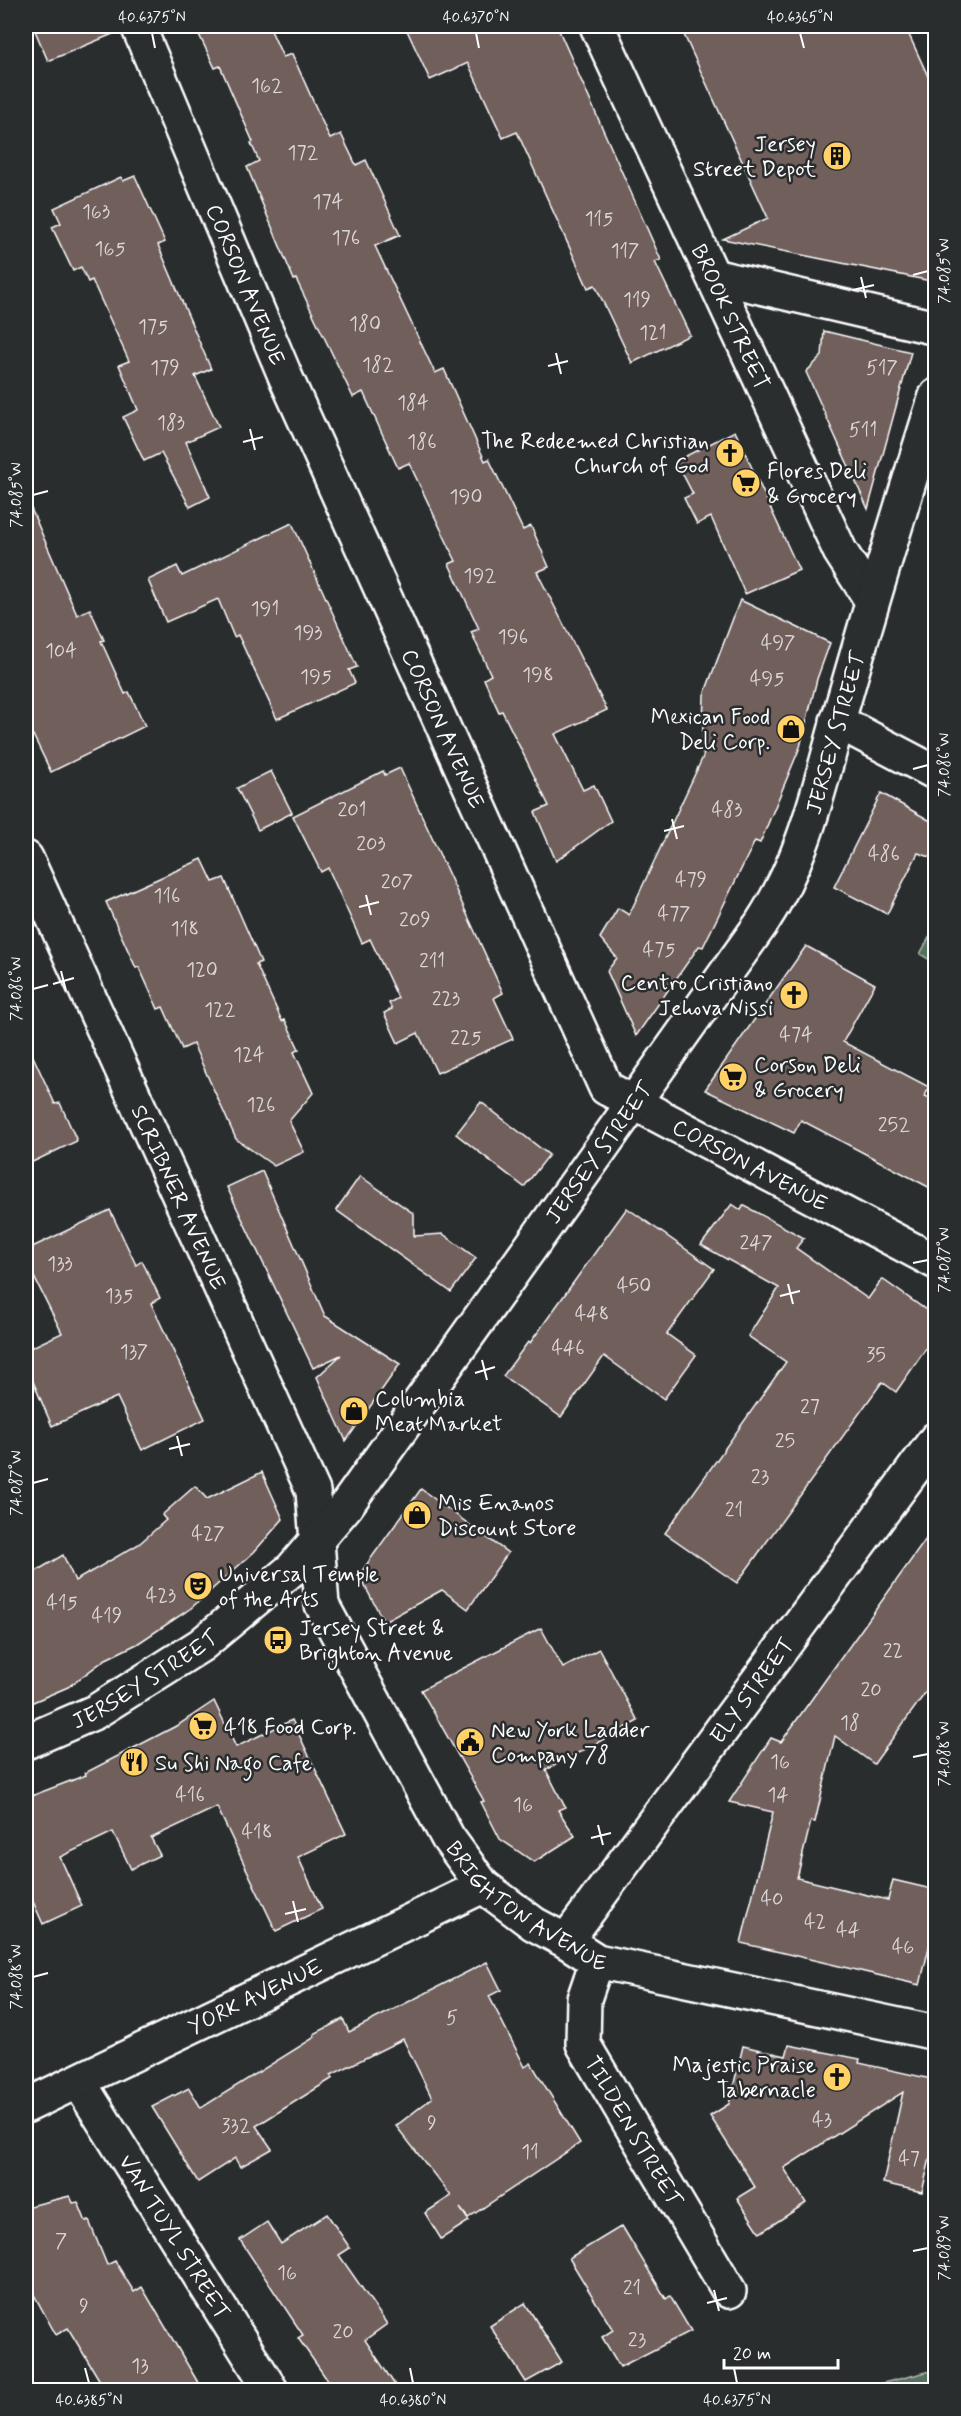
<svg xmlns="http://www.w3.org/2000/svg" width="961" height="2416" font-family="Mynerve,sans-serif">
<rect width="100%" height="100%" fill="#2a2d2e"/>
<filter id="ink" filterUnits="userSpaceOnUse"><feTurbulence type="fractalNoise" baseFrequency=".0167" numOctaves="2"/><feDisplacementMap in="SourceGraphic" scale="12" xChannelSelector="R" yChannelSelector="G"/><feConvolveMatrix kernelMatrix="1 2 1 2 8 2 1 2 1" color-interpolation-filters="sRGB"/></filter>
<g filter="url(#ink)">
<g fill="#57705d" stroke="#abb8ae" stroke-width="1.5">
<path d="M935,927v36l-15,-9z"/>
<path d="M935,2370v20h-80z"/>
</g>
<g fill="#715e5c" stroke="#fff" stroke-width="1.5">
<path d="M33,26h87v5l-72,30z"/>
<path d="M195,26h74l14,31 9,-3 38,85 11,-5 15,31 10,-5 34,75 -25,11 60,127 9,-4 41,92 4,-2 34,71 8,-4 18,41 -12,5 70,138 -52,24 28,56 11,-5 17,36 -55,40 -21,-49 14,-6 -47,-95 -3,1 -15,-33 7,-4 -20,-43 8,-3 -30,-65 7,-3 -47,-98 -11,5 -35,-76 -10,5 -57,-118 -2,1 -47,-113 12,-6 -8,-18 2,-1 -33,-76 -5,2z"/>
<path d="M405,26h152l104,234 -6,2 35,73 -58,28 -37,-78 -7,3 -71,-156 -14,6 -35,-75 -38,17z"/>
<path d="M680,26h225l31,68v188l-213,-43 45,-21z"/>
<path d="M135,176l30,66 -7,3 53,124 -16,7 24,51 -33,15 24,55 -20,10 -29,-54 -17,8 -21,-44 15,-7 -19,-45 10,-4 -37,-81 -4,2 -7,-15 -8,4 -21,-44 9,-4 -7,-15 67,-31 2,4z"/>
<path d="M824,331l87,21 -43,157 -62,-137 16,-16z"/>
<path d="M735,431l64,139 -54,24 -34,-77 -14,7 -13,-26 9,-4 -17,-33z"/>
<path d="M26,497l51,118 13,-6 14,31 -3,1 24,53 4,-2 16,34 -94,46 -18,-37 -7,4z"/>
<path d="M292,523l65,144 -8,3 6,13 -78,36 -39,-84 -4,2 -16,-38 -52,23 -18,-42 29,-14 5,10z"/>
<path d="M740,600l90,43 -13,36 -17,68 -40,96 -5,-2 -52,106 -4,-1 -63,90 -29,-65 10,-13 -17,-20 18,-30 11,7 73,-156 3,-8 -3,2 2,-58z"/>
<path d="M400,768l103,225 -9,5 19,41 -76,34 -19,-40 -20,10 -14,-30 8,-4 -3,-6 9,-5 -28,-59 -8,4 -34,-75 -7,4 -28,-56 90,-45 2,4z"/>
<path d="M271,771l21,42 -34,17 -21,-42z"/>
<path d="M881,793l55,31v35l-18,-6 -31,61 -53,-27z"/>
<path d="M202,859l11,23 11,-4 37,84 -5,2 26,57 3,-1 14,29 -5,3 19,41 -24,28 15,31 -30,14 -38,-27 -43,-95 -11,5 -19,-42 -5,2 -19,-42 -3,1 -30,-66z"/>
<path d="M806,946l69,38 -32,58 86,45 -4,9 11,4v91l-135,-71 -7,13 -89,-43z"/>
<path d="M26,1041l29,63 5,-1 17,38 -51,24z"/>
<path d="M481,1102l68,53 -25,32 -68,-53z"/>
<path d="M262,1171l63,145 75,48 -54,77 -29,-64 24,-22 -28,13 -86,-181z"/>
<path d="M360,1176l54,38v22l29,-2 33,24 -25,34 -115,-82z"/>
<path d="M732,1204l9,6 2,-5 61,33 -8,10 72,51 14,-20 54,38v17l-40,58 -14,-10 -145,201 -72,-50 121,-171 -38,-26 31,-48 -78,-43z"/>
<path d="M627,1208l87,61 -47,65 29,21 -32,44 -60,-43 -43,61 -58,-41 25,-34 2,1z"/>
<path d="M110,1210l26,55 6,-4 18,37 -9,5 54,116 -63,31 -25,-53 -65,29 -26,-61v-15l36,-17 -36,-72v-11z"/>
<path d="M262,1472l21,47 -29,33 -64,57 -53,35 -31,15 -38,28 -42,18v-128l37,-22 12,26 64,-37 27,-24 -4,-5 33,-29 12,13z"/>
<path d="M421,1489l87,64 -40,56 -26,-19 -58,32 -25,-47z"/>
<path d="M936,1525v153l-62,86 -39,-28 -20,86 -4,-1 -14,57 91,22 5,-20 43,10v28l-16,67 -179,-42 32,-131 -44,-10 42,-64 10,4z"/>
<path d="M541,1628l22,40 36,-19 39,72 -92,49 19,37 -7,3 17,26 -41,26 -34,-23 -19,-37 3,-1 -63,-111z"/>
<path d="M214,1701l22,46 56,-27 54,114 -48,23 24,52 -46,22 -59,-124 -66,31 9,17 -29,14 -18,-37 -53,25 22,49 -39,18 -17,-38v-88l60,-23 -1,-2 93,-48z"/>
<path d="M487,1962l14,28 -12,6 36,71 6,-4 49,80 -112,75 -8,-10 9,13 -28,18 -16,-26 26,-17 -55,-70 36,-28 -29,-59 -72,36 2,3 -77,48 16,23 -32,18 -5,-9 -37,24 -46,-75 37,-19 12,20 114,-71 -1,-3 29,-15 6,13z"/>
<path d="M789,2045l71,14 -1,4 77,17v53l-14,59 -39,-9 20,-91 -119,76 22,35 -46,30 -23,-35 18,-11 -45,-71 19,-12 14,-58 43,10z"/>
<path d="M70,2196l3,7 5,-1 8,20 3,-1 18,44 8,-4 19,31 8,-5 61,104h-97l-38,-63 -12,7 -24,-44 -6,-32v-52z"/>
<path d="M327,2214l23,34 -11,7 48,69 -22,16 34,51h-64l-37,-53 5,-3 -63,-95 27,-18 14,22z"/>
<path d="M622,2226l44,73 4,-3 21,35 -71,36 -18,-30 11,-7 -44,-72z"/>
<path d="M525,2303l37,59 -36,20 -36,-56z"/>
</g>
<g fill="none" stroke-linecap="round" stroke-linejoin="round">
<g stroke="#fff" stroke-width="38">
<g id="street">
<path id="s1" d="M138,26l148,352 320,710 330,174"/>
<path id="s2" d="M597,26l243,525 32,50"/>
<path d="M713,276l223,52"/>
<path d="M837,721l99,52"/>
<path id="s3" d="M26,858l287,633 9,114 126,233 35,48 51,38 32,17 31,20 339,72"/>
<path id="s4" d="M566,1941l370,-502"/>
<path id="s5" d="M597,1961l-13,38 -1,45 146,247"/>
<path id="s6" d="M79,2082l192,308"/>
<path id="s7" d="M26,2106l457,-220"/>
</g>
</g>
<g stroke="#fff" stroke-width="38">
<g id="secondary">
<path id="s8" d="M26,1742l69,-30 106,-67 91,-76 54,-63 415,-582c47,-71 59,-144 83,-224 29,-102 60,-203 92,-304"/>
</g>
</g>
<use href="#street" stroke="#2a2d2e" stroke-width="33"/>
<use href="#secondary" stroke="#2a2d2e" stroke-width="33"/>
</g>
</g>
<path fill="none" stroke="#fff" stroke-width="2" d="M152,33l3,15M476,33l3,15M800,33l4,15M913,275l15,-4M861,277l5,21M853,290l21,-5M556,353l5,21M548,366l20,-5M250,429l5,21M243,442l20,-5M33,495l15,-4M913,769l15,-4M672,819l5,20M664,831l20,-5M366,895l5,20M359,907l20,-5M61,971l5,20M53,984l21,-6M33,989l15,-4M913,1263l15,-3M788,1284l5,20M780,1296l20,-5M482,1360l5,20M475,1373l20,-6M177,1436l5,20M169,1449l21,-5M33,1483l15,-4M913,1757l15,-3M598,1825l5,20M591,1838l20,-5M293,1901l5,21M285,1914l21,-5M33,1977l15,-4M913,2251l15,-3M714,2290l5,21M707,2303l20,-5M85,2368l4,15M410,2368l3,15M734,2368l3,15"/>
<defs>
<g id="building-disc" transform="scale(1.5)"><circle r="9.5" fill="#ffd166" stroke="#2a2d2e"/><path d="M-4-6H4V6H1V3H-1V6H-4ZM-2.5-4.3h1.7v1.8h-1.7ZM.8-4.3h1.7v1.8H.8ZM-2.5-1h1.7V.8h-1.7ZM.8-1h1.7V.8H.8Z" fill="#111"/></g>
<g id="church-disc" transform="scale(1.5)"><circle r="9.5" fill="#ffd166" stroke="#2a2d2e"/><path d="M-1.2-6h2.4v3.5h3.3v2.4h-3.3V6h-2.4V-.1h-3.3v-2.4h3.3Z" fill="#111"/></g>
<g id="supermarket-disc" transform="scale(1.5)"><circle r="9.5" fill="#ffd166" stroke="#2a2d2e"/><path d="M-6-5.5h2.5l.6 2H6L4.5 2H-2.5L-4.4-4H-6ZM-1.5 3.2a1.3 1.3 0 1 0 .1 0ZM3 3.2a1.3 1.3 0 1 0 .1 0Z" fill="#111"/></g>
<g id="shop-disc" transform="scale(1.5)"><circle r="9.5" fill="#ffd166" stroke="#2a2d2e"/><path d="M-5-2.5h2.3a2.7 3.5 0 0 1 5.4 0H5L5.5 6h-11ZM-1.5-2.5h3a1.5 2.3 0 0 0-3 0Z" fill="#111"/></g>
<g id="theatre-disc" transform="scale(1.5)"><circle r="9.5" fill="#ffd166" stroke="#2a2d2e"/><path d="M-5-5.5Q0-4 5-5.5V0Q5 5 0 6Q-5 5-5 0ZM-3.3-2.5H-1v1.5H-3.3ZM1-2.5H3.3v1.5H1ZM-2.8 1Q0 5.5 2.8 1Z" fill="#111"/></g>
<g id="bus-disc" transform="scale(1.5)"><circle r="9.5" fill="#ffd166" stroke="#2a2d2e"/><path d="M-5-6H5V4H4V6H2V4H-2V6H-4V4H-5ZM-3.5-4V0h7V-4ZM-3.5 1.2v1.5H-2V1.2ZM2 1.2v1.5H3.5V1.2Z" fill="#111"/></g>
<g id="civic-disc" transform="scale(1.5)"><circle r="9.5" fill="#ffd166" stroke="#2a2d2e"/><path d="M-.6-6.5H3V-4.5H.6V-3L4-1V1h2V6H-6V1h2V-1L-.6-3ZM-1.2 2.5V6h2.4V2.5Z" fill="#111"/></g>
<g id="restaurant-disc" transform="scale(1.5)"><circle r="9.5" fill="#ffd166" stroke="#2a2d2e"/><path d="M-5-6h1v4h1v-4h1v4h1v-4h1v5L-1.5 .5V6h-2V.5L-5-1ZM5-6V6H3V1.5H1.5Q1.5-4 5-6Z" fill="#111"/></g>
</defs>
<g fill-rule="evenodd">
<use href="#building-disc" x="837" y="156"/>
<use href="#church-disc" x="730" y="453"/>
<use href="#supermarket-disc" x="746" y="483"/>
<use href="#shop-disc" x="791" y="729"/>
<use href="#church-disc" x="794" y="995"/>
<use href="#supermarket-disc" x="733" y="1077"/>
<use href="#shop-disc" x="354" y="1411"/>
<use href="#shop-disc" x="417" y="1515"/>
<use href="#theatre-disc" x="198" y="1586"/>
<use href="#bus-disc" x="278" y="1640"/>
<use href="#supermarket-disc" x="203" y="1726"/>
<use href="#civic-disc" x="470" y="1742"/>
<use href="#restaurant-disc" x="134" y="1762"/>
<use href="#church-disc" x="837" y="2077"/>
</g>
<g text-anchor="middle" stroke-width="5" stroke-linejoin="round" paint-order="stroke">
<g font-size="20" fill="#dcd7d6">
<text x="267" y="92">162</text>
<text x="303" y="159">172</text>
<text x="328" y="208">174</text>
<text x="96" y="218">163</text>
<text x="599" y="225">115</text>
<text x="346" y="244">176</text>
<text x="110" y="255">165</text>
<text x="625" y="257">117</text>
<text x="637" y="306">119</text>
<text x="365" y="330">180</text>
<text x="153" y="333">175</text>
<text x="653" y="339">121</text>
<text x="378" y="371">182</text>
<text x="165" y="374">179</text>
<text x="882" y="374">517</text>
<text x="413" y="409">184</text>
<text x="171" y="429">183</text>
<text x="863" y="436">511</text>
<text x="422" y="448">186</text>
<text x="466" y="503">190</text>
<text x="480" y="582">192</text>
<text x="265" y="615">191</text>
<text x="308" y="639">193</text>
<text x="513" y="643">196</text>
<text x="778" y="649">497</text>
<text x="61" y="657">104</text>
<text x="538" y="681">198</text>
<text x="316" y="683">195</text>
<text x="767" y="685">495</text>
<text x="352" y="816">201</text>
<text x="727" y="816">483</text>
<text x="371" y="850">203</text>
<text x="884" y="860">486</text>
<text x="691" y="886">479</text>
<text x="397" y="888">207</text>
<text x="167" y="902">116</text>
<text x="674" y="920">477</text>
<text x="415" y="926">209</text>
<text x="185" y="935">118</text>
<text x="659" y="956">475</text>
<text x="432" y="967">211</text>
<text x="202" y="976">120</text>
<text x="446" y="1005">223</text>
<text x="220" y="1016">122</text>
<text x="796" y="1041">474</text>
<text x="466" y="1044">225</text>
<text x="249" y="1061">124</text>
<text x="261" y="1111">126</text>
<text x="894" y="1131">252</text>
<text x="756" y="1249">247</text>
<text x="60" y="1270">133</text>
<text x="634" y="1292">450</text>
<text x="119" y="1302">135</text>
<text x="592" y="1320">448</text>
<text x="568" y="1354">446</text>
<text x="134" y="1358">137</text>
<text x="876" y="1361">35</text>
<text x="810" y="1413">27</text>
<text x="785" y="1447">25</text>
<text x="760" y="1483">23</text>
<text x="734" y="1516">21</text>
<text x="208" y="1540">427</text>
<text x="161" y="1602">423</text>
<text x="62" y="1609">415</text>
<text x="107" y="1622">419</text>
<text x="893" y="1657">22</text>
<text x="871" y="1696">20</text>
<text x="850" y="1729">18</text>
<text x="780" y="1768">16</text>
<text x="190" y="1801">416</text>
<text x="778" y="1801">14</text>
<text x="523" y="1811">16</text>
<text x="257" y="1838">418</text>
<text x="772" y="1905">40</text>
<text x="815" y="1928">42</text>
<text x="848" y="1936">44</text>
<text x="903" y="1953">46</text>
<text x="452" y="2024">5</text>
<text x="822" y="2126">43</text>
<text x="432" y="2129">9</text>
<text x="236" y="2132">332</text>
<text x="530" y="2158">11</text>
<text x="909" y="2165">47</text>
<text x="61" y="2247">7</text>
<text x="287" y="2279">16</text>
<text x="632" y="2294">21</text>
<text x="84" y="2312">9</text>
<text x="343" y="2338">20</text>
<text x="637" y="2346">23</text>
<text x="140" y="2372">13</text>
</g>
<g font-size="22" fill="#fff" stroke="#2a2d2e" text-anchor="start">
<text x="816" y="151" text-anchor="end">Jersey<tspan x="816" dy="25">Street Depot</tspan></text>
<text x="709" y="448" text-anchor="end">The Redeemed Christian<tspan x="709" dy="25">Church of God</tspan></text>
<text x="767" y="478">Flores Deli<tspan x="767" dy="25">&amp; Grocery</tspan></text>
<text x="770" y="724" text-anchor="end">Mexican Food<tspan x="770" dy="25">Deli Corp.</tspan></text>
<text x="773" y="990" text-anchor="end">Centro Cristiano<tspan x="773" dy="25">Jehova Nissi</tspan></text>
<text x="754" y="1072">Corson Deli<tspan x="754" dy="25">&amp; Grocery</tspan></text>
<text x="375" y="1406">Columbia<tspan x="375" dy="25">Meat Market</tspan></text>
<text x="438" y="1510">Mis Enanos<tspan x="438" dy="25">Discount Store</tspan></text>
<text x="219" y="1581">Universal Temple<tspan x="219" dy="25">of the Arts</tspan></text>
<text x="299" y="1635">Jersey Street &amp;<tspan x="299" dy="25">Brighton Avenue</tspan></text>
<text x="224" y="1734">418 Food Corp.</text>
<text x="491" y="1737">New York Ladder<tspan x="491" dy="25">Company 78</tspan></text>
<text x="155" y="1770">Su Shi Nago Cafe</text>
<text x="816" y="2072" text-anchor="end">Majestic Praise<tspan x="816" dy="25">Tabernacle</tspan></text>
</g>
<g font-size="22" fill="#fff" stroke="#2a2d2e">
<text dy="8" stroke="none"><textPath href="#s1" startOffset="280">CORSON AVENUE</textPath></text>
<text dy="8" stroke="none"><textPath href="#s2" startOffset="320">BROOK STREET</textPath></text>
<text dy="8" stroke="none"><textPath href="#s1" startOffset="766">CORSON AVENUE</textPath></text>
<text dy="8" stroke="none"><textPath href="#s8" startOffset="1323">JERSEY STREET</textPath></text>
<text dy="8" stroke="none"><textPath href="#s8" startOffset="837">JERSEY STREET</textPath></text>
<text dy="8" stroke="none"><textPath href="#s1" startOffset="1324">CORSON AVENUE</textPath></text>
<text dy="8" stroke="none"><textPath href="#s3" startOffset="372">SCRIBNER AVENUE</textPath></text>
<text dy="8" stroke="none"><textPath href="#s8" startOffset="135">JERSEY STREET</textPath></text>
<text dy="8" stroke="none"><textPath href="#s4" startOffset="312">ELY STREET</textPath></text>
<text dy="8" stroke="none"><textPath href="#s3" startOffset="1180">BRIGHTON AVENUE</textPath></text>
<text dy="8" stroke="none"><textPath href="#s7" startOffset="254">YORK AVENUE</textPath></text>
<text dy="8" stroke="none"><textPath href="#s5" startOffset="186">TILDEN STREET</textPath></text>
<text dy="8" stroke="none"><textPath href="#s6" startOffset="182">VAN TUYL STREET</textPath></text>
</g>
</g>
<rect width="961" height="2416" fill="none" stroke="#2a2d2e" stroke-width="66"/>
<path d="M724 2359v9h114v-9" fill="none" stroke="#ffffff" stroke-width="3"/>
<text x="733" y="2359" font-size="18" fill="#ffffff" stroke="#2a2d2e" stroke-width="4.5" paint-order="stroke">20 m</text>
<rect x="33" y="33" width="895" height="2350" fill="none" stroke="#fff" stroke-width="2"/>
<g font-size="15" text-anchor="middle" fill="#fff">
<text x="152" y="22">40.6375°N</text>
<text x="476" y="22">40.6370°N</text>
<text x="800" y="22">40.6365°N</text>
<text transform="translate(944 271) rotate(-90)" y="5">74.085°W</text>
<text transform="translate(16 495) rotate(-90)" y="5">74.085°W</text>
<text transform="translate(944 765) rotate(-90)" y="5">74.086°W</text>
<text transform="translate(16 989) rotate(-90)" y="5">74.086°W</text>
<text transform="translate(944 1260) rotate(-90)" y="5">74.087°W</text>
<text transform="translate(16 1483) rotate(-90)" y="5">74.087°W</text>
<text transform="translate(944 1754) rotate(-90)" y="5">74.088°W</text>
<text transform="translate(16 1977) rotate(-90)" y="5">74.088°W</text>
<text transform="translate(944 2248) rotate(-90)" y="5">74.089°W</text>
<text x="89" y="2405">40.6385°N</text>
<text x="413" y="2405">40.6380°N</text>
<text x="737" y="2405">40.6375°N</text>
</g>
</svg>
